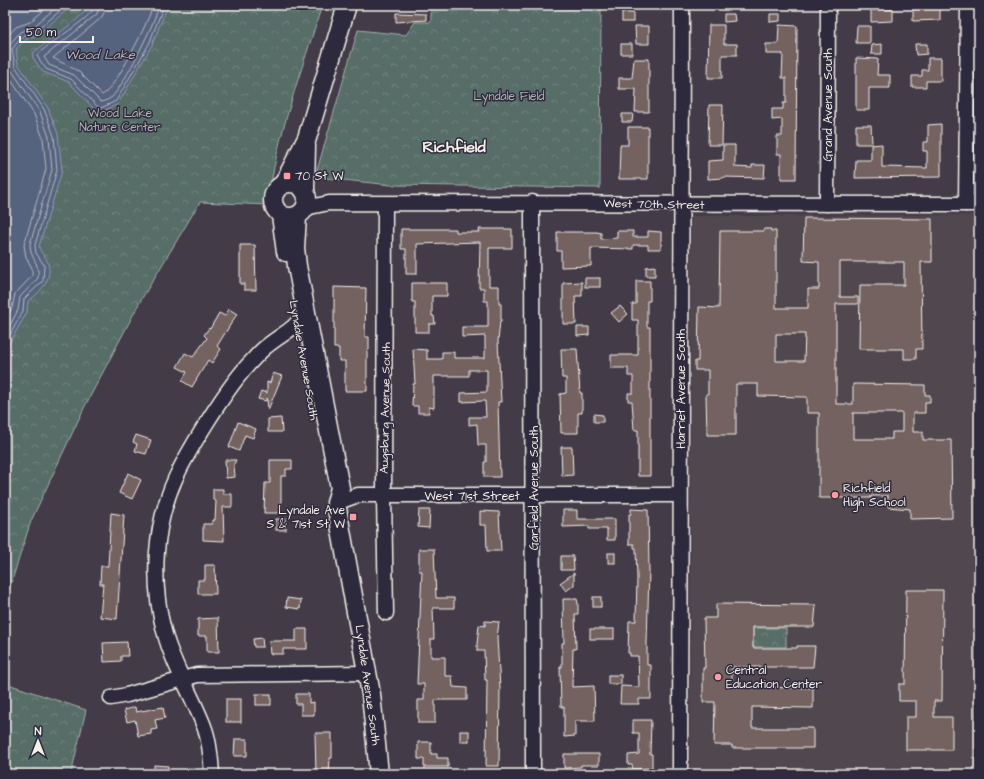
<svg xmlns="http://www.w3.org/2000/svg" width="984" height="779" font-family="'Architects Daughter',sans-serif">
<defs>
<pattern id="park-crowns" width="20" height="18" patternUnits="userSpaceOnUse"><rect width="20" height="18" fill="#576d67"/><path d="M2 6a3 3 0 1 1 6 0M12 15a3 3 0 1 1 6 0" fill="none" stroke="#70827d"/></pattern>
</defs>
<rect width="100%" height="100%" fill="#433b48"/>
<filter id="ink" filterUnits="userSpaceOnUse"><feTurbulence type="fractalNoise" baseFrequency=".025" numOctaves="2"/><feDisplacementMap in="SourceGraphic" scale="8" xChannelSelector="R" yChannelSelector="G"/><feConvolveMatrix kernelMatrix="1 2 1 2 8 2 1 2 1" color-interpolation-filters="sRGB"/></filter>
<g filter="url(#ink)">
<path fill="#51474f" d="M979,215v558l-289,1 1,-558z"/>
<g fill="url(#park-crowns)" stroke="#a6afa8">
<path d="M5,5h317c-20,66 -46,131 -54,200l-68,-3 -59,98 -57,108 -53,113 -26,81z"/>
<path d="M431,5h170l-1,183 -209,-3 -76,-8 43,-147 48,5 9,-13h16z"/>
<rect x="753" y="628" width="33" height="19"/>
<path d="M5,683l81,27 -15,64h-66z"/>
</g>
<g fill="#57637f" stroke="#969ca9">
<path d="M5,5h68l-36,30 -11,4 -10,10 2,15 30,44 10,26 4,37 -23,75c1,7 7,11 9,17 5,16 -8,30 -20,38l-1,11 -22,39z"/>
<path d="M92,5h76l-16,40 -34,59 -17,8 -7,-3 -25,-27 -26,-10 -10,-14v-5l42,-32z"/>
</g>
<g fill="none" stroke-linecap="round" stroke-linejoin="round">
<g stroke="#b5b8be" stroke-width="1">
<path d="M95,5c-2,14 -49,38 -58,51l9,13 25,10 26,27 4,2 15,-7 33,-57 15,-39"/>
<path d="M100,5l-3,9 -53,43 5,8 25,10 27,27c4,-1 9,-3 11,-5 12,-12 44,-76 47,-92"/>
<path d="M106,5l-1,6 -4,7 -48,40 25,13 24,24c13,-5 47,-74 51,-90"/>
<path d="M5,39l11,-12 14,-5 20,-17"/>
<path d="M5,71l29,43 9,24 3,31 -22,76 2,12 6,11v8l-17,18 -3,14 -7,14"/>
<path d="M5,335l13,-25 2,-13 18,-19c2,-17 -8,-18 -8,-34l22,-74 -3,-33 -9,-25 -30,-44 -3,-20 13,-16 13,-5 26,-22"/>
<path d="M5,344l18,-33 1,-12 19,-18 1,-16 -8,-12 -1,-8 22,-75 -3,-34 -10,-27 -29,-43 -3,-17 11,-13 13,-5 31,-26"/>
</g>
</g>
<g fill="#736260" stroke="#f4f1e8" fill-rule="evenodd">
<path d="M919,5h21v15l-27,1v-12h6z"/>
<path d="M871,9h22v12l-22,1z"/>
<path d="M396,13l30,1v6l-30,2z"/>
<rect x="622" y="13" width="11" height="9"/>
<path d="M724,14h10l1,7 -11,1z"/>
<path d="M770,14h10v7l-10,1z"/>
<path d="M709,25h15v19h13v11h-15v23h-14z"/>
<path d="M779,25l18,1 -1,153h-15v-25h-4v-18h5v-17l-10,1v-11h11v-6h3v-25h-4l1,-24h-17v-10h12z"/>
<path d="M635,26h14v18h-13z"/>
<path d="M857,26h13v17h-14z"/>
<rect x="621" y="44" width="11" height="10"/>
<path d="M882,44v10h-11l1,-9z"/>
<path d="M915,44h12v10l-11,1z"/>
<path d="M856,58l22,1 -1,16h13v13h-21v22h-13z"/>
<path d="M928,58h13v23h-15v6h-14v-11h10v-6h6z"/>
<path d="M634,59h15v53h-14l1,-23h-17v-11h13z"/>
<path d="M709,105h14l-1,40h-14z"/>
<path d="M622,114h11l-1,8h-10z"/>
<path d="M941,124v53l-86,1 1,-18h15v-15l11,-1v23l45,1v-17h-4v-9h5v-17z"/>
<path d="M856,125h15l1,19h-16z"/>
<path d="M628,127h20v52h-29l1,-34h8z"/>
<path d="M723,145h12v22l17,1v-3h13l-1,13 -41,-1v1l-15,1v-18l15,-1z"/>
<path d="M804,218l128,1v43h-11l1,87h-6v10h-12v-10h-45l1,-64h44v-23h-64v35h18v7h-22v100h17v-20l72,1v10h5v7h-5v11h-12v19h10v8h28l1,78 -42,1v-10l-22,-2v-11h-17v2h-52v-85h-12v-16l-49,-1v-12h-22v51h-29l-1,-41h2v-24h-13v-9h3l1,-54 20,1 1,-77h44v-2h7v2h5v77h32v-19h11v-27l-16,-1zM776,334h29l-1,27h-28zM853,413h49v19h-10v7h-39z"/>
<path d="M401,229h55v3h24l-1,-3h33v19h-23v38h10v18h2v17h-1l-2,20 3,61h-3l2,75h-16v-15h2v-17h-8l-1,-21 -8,1v-8h17l-1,-16 -24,1v-9l26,-1v-22h-18v6h-35v32l-5,-1v6h-11v-7h-6l1,-22h2l-2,-35 14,1v9h15v-7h12v6h31v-22l-23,1v-10h26v-26h-4v-13h-5l1,-46 -63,2v30h-11v-25h-5z"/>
<path d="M617,231h16v6h15v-6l13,1v17h-13v-4h-15v4l-42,-1v18l-30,1v-16h-4v-19h40l4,1v6l16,-1z"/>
<path d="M240,245h15l1,45h-12v-6h-4z"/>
<path d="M655,266v10h-9v-9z"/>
<rect x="585" y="278" width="15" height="9"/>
<path d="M636,281h14v20h-3v26h3v149h-12v-46h-4l-2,-29h-4v-8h5v-17h-5v-8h-17v-13h27v-35h-6v-16h4z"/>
<path d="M582,282v14h-7l1,28h-13v-41z"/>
<path d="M412,283h35v13h-15v20h2l1,8h-6v8h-14v-30h-3z"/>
<path d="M334,287l32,1 -1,49h4v13h-2v41h-22v-30h-6v-13h-5z"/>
<path d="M620,306l8,8 -9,8 -8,-9z"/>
<path d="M229,309l8,5 -20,32 4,3 -9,14 -4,-3 -16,27 -10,-6 5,-9 -10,-5 8,-14 8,4 14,-19 -3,-3 5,-7 1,1 9,-16 6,3z"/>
<path d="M577,327h12v8l-12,1z"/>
<path d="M561,349h16l3,44h2v20h-4v20h-17l-1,-39 6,-1v-15h-4z"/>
<path d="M273,373l9,3 -14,34 -1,-12 -1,3 -8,-2 3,-8 6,2v-11l3,1z"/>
<path d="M594,414l9,1v7h-9z"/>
<path d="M281,418l1,14h-14v-13z"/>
<path d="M238,422l18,7 -3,9 -8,-3 -6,16 -10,-4z"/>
<path d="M136,435l15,5 -5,14 -11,-3 2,-7 -4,-2z"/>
<path d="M561,447h11l1,28 -11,1z"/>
<path d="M225,460h11l-2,4 1,13 -9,1z"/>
<path d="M270,460h22v9h-6v7h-5v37h-17l1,-30h5z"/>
<path d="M128,473l13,7 -9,19 -13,-6z"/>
<path d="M213,489h10v5h9v13h-9l1,34 -21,-1v-16h9v-4h3l1,-19 -3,-1z"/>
<path d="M631,509l17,1 1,61 -2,72v22h4v34h-12v5h-19l1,-18 18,1 -1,-31h-8v-3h-2l1,-32h7l1,-43 -1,-30h-2v-4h-5v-30h2z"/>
<path d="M419,510h11l-1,18 -11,-1z"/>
<path d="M563,510h14v9h38v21h-8v-11h-18v-3l-26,1z"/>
<path d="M480,511l19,1 2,39h-14l-1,-26h-6z"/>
<path d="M111,513l13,2 -7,104 -17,-2 3,-33h-3l1,-18h7z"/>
<rect x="276" y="519" width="10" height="11"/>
<path d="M419,549h15l2,49h18v10h-21l1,31h-3v18h14v19h7l1,11 14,1v12h-32v23h-17v-23h6v-16h-7l5,-113h-3z"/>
<rect x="608" y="553" width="7" height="10"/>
<path d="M561,556h12l1,14h-13z"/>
<path d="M205,565h10l1,29h-18v-14h7z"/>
<path d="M574,573v12l-8,6 -6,-8z"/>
<path d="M906,590h37l-1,111h-8v16h18v33h-46v-33h10v-16h-17v-17h6z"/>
<rect x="593" y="597" width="8" height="10"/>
<path d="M287,598l14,2 -1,9 -14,-2z"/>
<path d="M563,599h14l1,4v11h-3l1,35h-3l-1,38 22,-1 1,35h-20v15l-11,1v-30h-3l-1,-40h2v-24h2z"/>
<path d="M716,604l100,1 -2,22h-61v21h44v-2h18l-2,21h-81v20l81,1v20l-61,-1v21h61v20h-81v-3h-18l1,-43h-12v-34h2l-1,-50h12z"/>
<path d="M218,618l1,34h-12v-16h-9v-17z"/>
<path d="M485,621l14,1 -2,16 3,50 -1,78h-13l1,-86h-2l-1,-29h-7v-7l2,-19 6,1z"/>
<path d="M296,629h11v20h-24v5h-13l-1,-13h27z"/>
<rect x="590" y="629" width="24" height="10"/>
<path d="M262,638l1,9h-9l-1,-8z"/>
<path d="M127,642l1,14h-7v5l-17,1 -1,-19z"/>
<rect x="608" y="675" width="13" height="9"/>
<rect x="256" y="694" width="15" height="11"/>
<path d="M296,694h13v9l5,-1v13h-13v-11h-5z"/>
<rect x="226" y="699" width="15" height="23"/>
<path d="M135,707l1,5 27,-5 2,11 -10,2 2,9 -6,1v4l-13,2 -3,-16 -8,2 -3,-12z"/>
<path d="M633,720h18l-1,34h2v14l-19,1 -1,-4h-4v-10l11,-1v-21h-6z"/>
<rect x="460" y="731" width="9" height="10"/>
<path d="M315,733h17v25h-2l-1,16h-13z"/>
<path d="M235,739h12v17h-13z"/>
<path d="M418,742h13v12h6v4h11v9h-24v-8h-6z"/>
<path d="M564,754h35v11h-18v2l-17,1z"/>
<path d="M154,765l14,1v8h-14z"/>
</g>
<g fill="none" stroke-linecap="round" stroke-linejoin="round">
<g stroke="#f4f1e8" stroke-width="17">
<g id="minor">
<path d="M532,202l1,572"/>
<path d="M385,204l-1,292 2,117"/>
<path d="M827,204l1,-199"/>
<path d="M966,204l2,-199"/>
<path d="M305,208l24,-5 650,1"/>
<path d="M336,503l22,-8h322"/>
<path d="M111,698l16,-3 70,-20 170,-2"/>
<path d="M212,774c-1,-15 -2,-31 -7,-45 -12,-33 -32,-63 -41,-98 -13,-50 -10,-106 12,-154 8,-17 18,-34 28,-50 13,-21 27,-43 44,-62 6,-6 12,-14 19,-19 17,-14 25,-14 38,-33"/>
<path d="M680,774l2,-769"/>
</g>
</g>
<g stroke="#f4f1e8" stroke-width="21">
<g id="major">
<circle cx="290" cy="200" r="17"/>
<path d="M284,183l23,-45 40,-133"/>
<path d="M305,190l1,-45"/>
<path d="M281,215l5,37"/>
<path d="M297,216l-2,32 2,18 43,222 -4,15 35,191 8,80"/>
</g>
</g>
<use href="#minor" stroke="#2f2a3d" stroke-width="14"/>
<use href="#major" stroke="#2f2a3d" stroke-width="18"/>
<path stroke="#f4f1e8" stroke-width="3" d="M977,774l2,-319"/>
</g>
</g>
<g fill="#ff9aa2" stroke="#2f2a3d" stroke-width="1.5">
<rect x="283" y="172" width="8" height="8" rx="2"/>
<circle cx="835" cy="495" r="4"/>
<rect x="349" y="513" width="8" height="8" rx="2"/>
<circle cx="718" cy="677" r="4"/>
</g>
<g text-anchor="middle" stroke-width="3" stroke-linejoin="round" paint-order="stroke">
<g font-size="12" fill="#adb6ae" stroke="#2f2a3d">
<text x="509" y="100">Lyndale Field</text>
<text x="120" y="117">Wood Lake<tspan x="120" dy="14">Nature Center</tspan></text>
</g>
<g font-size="12" fill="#f4f1e8" stroke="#2f2a3d">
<text transform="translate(828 105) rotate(-90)" y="4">Grand Avenue South</text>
<text transform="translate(654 204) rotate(1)" y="4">West 70th Street</text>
<text transform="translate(304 360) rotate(80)" y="4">Lyndale Avenue South</text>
<text transform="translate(681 389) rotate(-90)" y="4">Harriet Avenue South</text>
<text transform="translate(385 408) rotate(-89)" y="4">Augsburg Avenue South</text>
<text transform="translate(534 488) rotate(-90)" y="4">Garfield Avenue South</text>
<text x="472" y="500">West 71st Street</text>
<text transform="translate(368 685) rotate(82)" y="4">Lyndale Avenue South</text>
</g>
<g font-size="12" fill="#f4f1e8" stroke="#2f2a3d" text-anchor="start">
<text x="295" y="180">70 St W</text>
<text x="843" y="492">Richfield<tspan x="843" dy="14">High School</tspan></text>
<text x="345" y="514" text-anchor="end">Lyndale Ave<tspan x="345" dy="14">S &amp; 71st St W</tspan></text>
<text x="726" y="674">Central<tspan x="726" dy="14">Education Center</tspan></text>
</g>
<g font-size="13" font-style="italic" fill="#b5b8be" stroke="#2f2a3d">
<text x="100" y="59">Wood Lake</text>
</g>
<g font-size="16" font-weight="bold" fill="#f4f1e8" stroke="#2f2a3d">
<text x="454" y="152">Richfield</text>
</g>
</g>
<rect width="984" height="779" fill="none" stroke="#2f2a3d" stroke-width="20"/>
<rect x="10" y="10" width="964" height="759" fill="none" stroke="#f4f1e8" stroke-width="1.5" filter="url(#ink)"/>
<g transform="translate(38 741)" stroke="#2f2a3d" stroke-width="3" paint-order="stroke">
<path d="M0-3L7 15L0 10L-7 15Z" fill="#f4f1e8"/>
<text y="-6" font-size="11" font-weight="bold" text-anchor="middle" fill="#f4f1e8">N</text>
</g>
<path d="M20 36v6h73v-6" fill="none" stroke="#f4f1e8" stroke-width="2"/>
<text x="26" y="36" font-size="12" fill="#f4f1e8" stroke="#2f2a3d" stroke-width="3" paint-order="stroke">50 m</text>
</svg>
